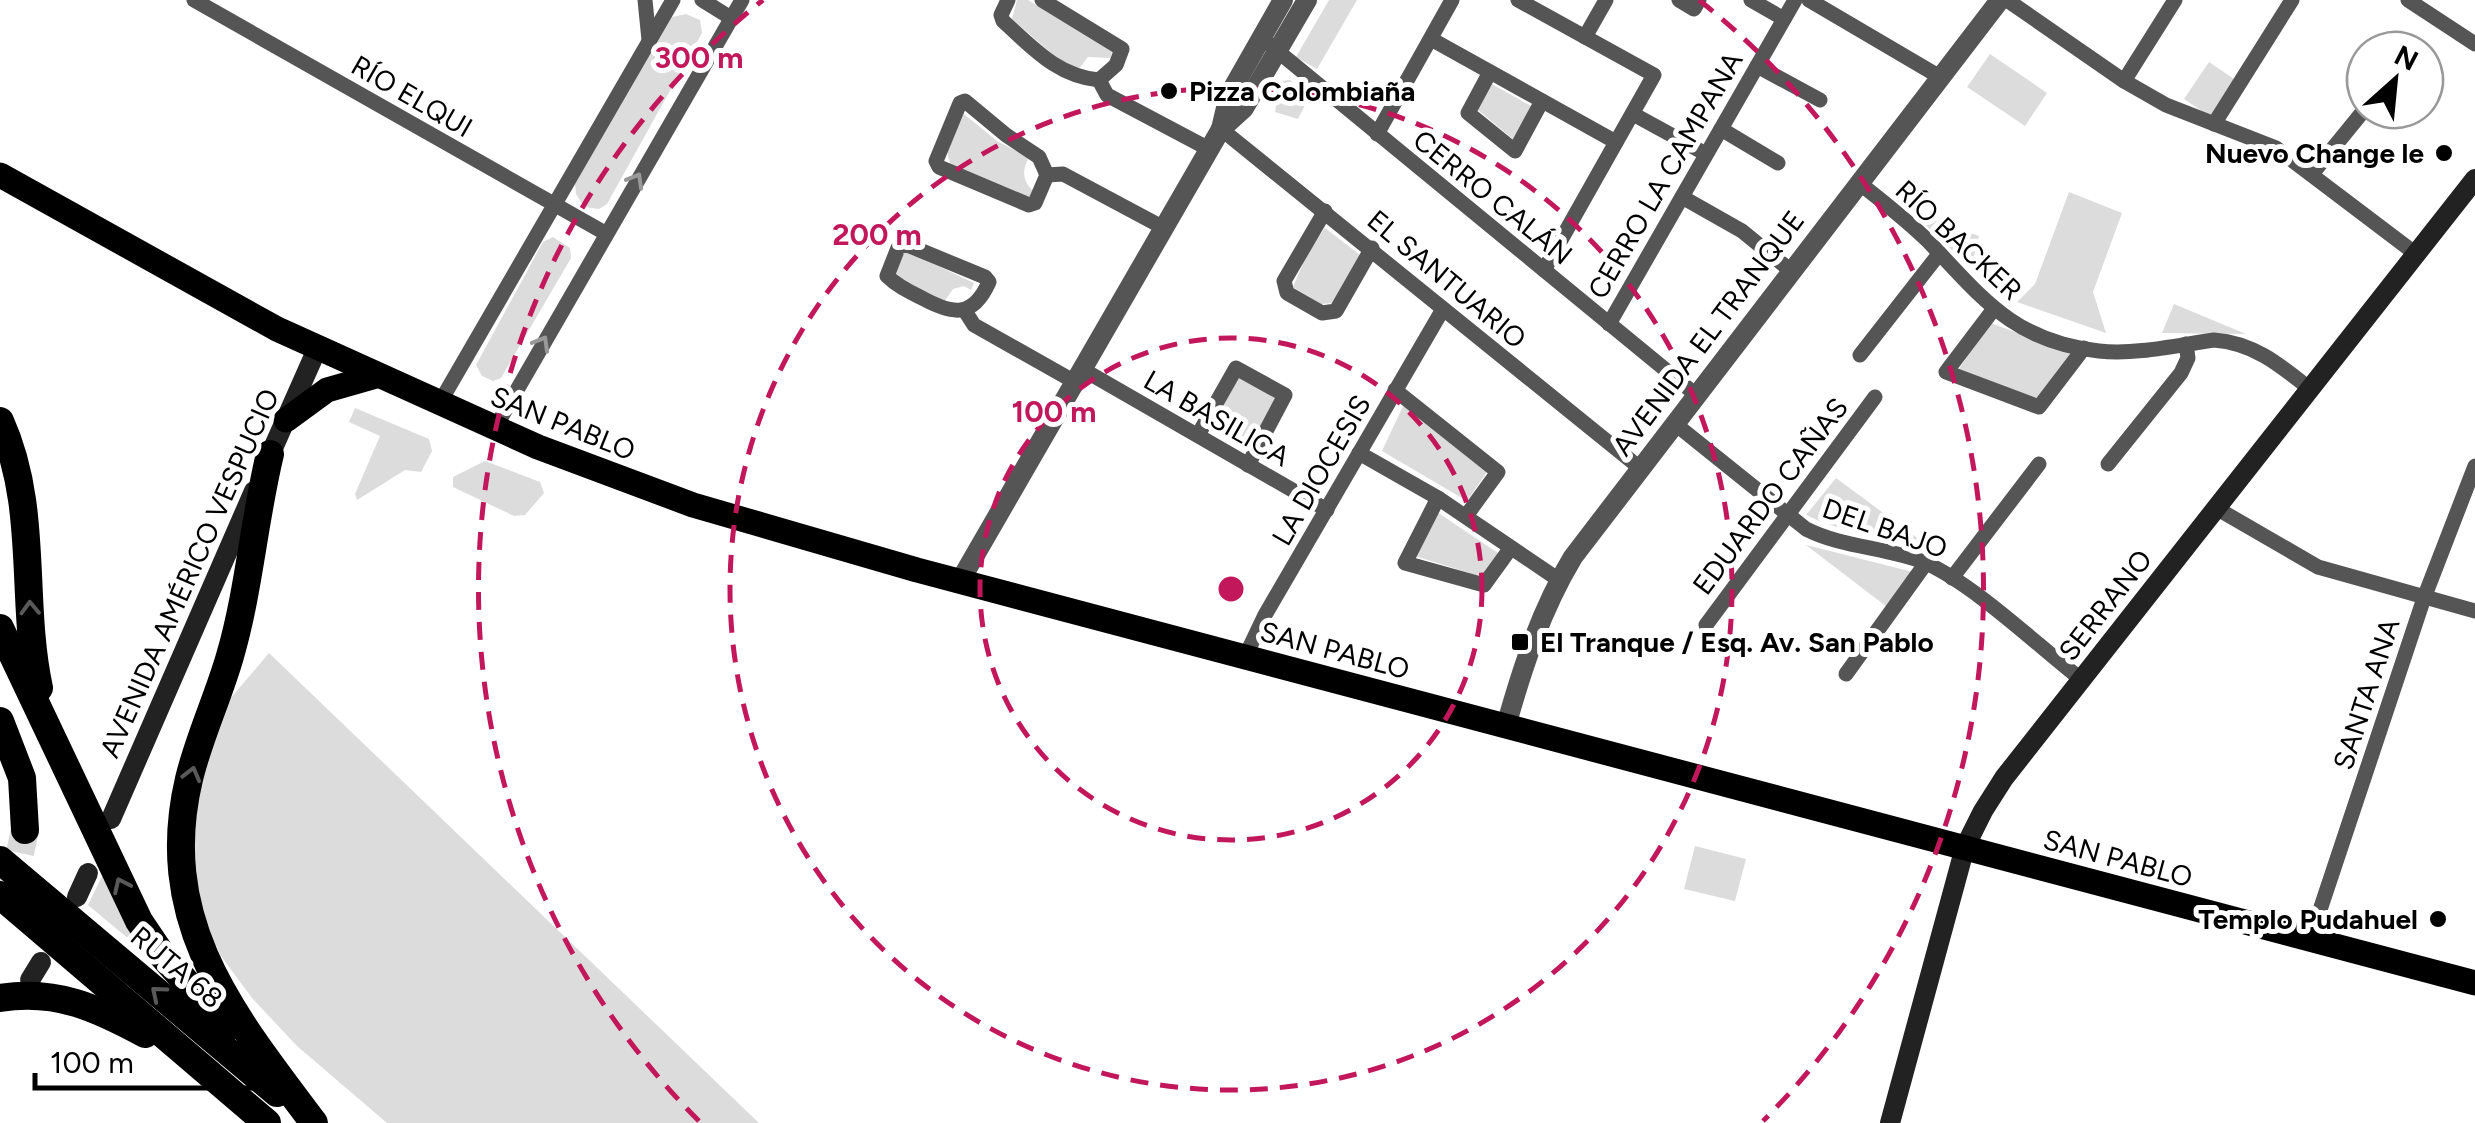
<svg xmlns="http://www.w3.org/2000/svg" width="2475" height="1123" font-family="Figtree,sans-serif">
<rect width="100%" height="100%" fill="#fff"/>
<g fill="#dcdcdc">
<path d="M1017,0h11l84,52 -2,6 -22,-1 -10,13 -19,-10 -47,-41z"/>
<path d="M1329,0h28l-40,69 -21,-12z"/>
<path d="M686,14l14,6 2,13 -95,171 -8,5 -15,-2 -8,-13 -1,-10 97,-167z"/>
<path d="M1990,54l57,39 -22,33 -58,-39z"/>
<path d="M2209,62l28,19 -25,37 -28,-19z"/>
<path d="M1290,80l19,17 -11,22 -23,-7 6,-31z"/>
<path d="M1490,83l41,23 -18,33 -35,-29z"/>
<path d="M964,114l33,27 32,16c-8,15 -6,24 5,35l-3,6 -81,-34 -3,-14z"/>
<path d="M2069,192l53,21 -29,79 13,41 -89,-31 18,-18z"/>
<path d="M1913,213l66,23 -8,32z"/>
<path d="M1325,228l35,27 -28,48 -11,1 -28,-17 14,-33z"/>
<path d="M553,237l17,11 1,10 -70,120 -8,3 -11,-5 -6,-11 67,-123z"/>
<path d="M904,250l70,33 -3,7 -7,-4 -11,3 -9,13 -46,-24 -4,-7z"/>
<path d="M2174,304l72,30 -84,-1z"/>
<path d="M1991,323l82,31 -36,44 -79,-28z"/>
<path d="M1237,374l41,23 -27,50 -41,-22z"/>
<path d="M1404,404l83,68 -20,29 -85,-50z"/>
<path d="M355,408l74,31 3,12 -11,21 -16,-2 -48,30 -2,-6 25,-58 -31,-14z"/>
<path d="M485,461l55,21 4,11 -19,22 -11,1 -61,-29v-10z"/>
<path d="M1836,478l92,68c-41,-10 -84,-12 -122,-31z"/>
<path d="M1437,512l61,41 -16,24 -67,-21z"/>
<path d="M1806,545l107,27 -26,35z"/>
<path d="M269,653l490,470h-372l-90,-77 -45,-48 -31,-42 -22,-46 -10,-87 24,-104z"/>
<path d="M1695,846l51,13 -11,42 -51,-12z"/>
<path d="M104,872l50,88 -66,-55z"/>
</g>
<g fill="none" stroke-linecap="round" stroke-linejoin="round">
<path stroke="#d9d9d9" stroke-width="28" stroke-dasharray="28 14" stroke-linecap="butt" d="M5,892l13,-30 7,-32"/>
<g stroke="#555" stroke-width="15">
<path d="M194,0l411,233"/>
<path d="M645,0l4,40"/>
<path d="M702,0l29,18"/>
<path d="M1008,0l-7,15 2,6c30,27 54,55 96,59l17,-15 6,-16 -80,-49"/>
<path d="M1518,0l136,75 -110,195"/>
<path d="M1679,0l15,9 5,-9"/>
<path d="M1751,0l33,19"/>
<path d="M1809,0l131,77"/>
<path d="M2007,0l117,81 42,24 110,43 140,106"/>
<path d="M2408,0l67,44"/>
<path d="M1585,37l21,-37"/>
<path d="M1431,39l185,103"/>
<path d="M1269,44l426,350"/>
<path d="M1757,66l63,34"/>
<path d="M1490,72l-22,41 47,38 27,-50"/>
<path d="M1099,80l8,15 102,54"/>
<path d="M2124,81l51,-81"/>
<path d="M965,101l41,34 33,22 8,18 -12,28 -6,2 -90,-38 -3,-6 24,-58z"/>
<path d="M1633,114l73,40"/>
<path d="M2214,124l78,-124"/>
<path d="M1221,129l419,339"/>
<path d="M1721,129l57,34"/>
<path d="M1377,134l75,-134"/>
<path d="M2312,174l53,-65"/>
<path d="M1047,175l16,-1 101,54"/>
<path d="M1858,182c24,19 50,39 71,60 54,57 86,100 170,109 38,4 78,-6 115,-11 40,3 66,25 96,49"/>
<path d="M1682,197l60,34 48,39"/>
<path d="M1325,211l-41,70 3,12 35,20 14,-2 36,-63"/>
<path d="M905,244l80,33 4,5c-16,36 -36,33 -67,16 -12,-6 -25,-12 -35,-22l11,-28z"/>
<path d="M1993,310l-47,62 93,35 45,-59"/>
<path d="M965,311l9,14 101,57"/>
<path d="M1609,324l186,-324"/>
<path d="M1860,355l79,-101"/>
<path d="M1082,369l245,141"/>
<path d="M1395,390l103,82 -32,44"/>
<path d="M439,404l234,-404"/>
<path d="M1674,423l132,106c37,19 81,18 120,34 50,23 111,82 156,117"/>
<path d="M495,428l247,-428"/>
<path d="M1198,435l38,-67 49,27 -37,70"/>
<path d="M1359,453l79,45 121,82"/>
<path d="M2108,464l73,-91 7,-15 -2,-14"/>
<path d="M1438,498l-33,65 79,22 26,-36"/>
<path d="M2216,508l102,59 157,44"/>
<path d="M1952,578l87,-114"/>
<path d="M1706,625l169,-228"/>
<path d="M1245,657l20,-42 178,-306"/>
<path d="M1846,674l80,-111"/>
<path d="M2310,940l114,-342 51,-132"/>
</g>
<g stroke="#555" stroke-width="20">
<path d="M1221,129l8,-34 54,-95"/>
<path d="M960,581l261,-452 23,-21 63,-108"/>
<path d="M1506,726c17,-60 35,-116 67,-169l427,-557"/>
</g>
<g stroke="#222" stroke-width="20">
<path d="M266,464l51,-115"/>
<path d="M111,819l143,-328"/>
<path d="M77,897l11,-24"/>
<path d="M30,980l11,-18"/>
<path d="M1890,1123l75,-276 18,-36 21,-33 471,-599"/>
</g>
<g stroke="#000" stroke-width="25">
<path d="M0,175l277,154 261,118 155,58 224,65 1558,413"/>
<path d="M286,420l41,-30 49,-14"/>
</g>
<g stroke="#000" stroke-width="28">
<path d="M0,421c39,86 20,178 39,267"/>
<path d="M270,454c-16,66 -21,137 -40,202 -12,42 -31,81 -41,123 -34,144 45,237 125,344"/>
<path d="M0,628l139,293 23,34 65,73"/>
<path d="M0,721l22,57 3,52"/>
<path d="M0,860l277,233"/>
<path d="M0,895l267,228"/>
<path d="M0,998c56,-9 97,10 145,36"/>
</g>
</g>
<defs><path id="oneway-chevron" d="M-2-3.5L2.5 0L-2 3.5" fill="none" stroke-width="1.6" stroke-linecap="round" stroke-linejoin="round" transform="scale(2.5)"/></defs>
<g stroke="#999">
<use href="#oneway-chevron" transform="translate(636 180) rotate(-60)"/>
<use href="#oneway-chevron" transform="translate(542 343) rotate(-60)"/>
</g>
<g stroke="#595959">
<use href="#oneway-chevron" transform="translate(30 608) rotate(-92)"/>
<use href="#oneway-chevron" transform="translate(192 774) rotate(-75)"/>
<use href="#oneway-chevron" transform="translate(121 885) rotate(-115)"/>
<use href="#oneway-chevron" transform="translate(158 993) rotate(-140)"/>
</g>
<g fill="none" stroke="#c2185b" stroke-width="5" stroke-dasharray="18 12">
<circle cx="1231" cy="589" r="251"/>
<circle cx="1231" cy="589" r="501"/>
<path d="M699 1121A752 752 0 0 1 763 0M1699 0A752 752 0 0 1 1763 1121"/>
</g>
<g fill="#000" stroke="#fff" stroke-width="4">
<circle cx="1169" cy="91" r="10"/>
<circle cx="2444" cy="153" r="10"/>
<rect x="1510" y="632" width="20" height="20" rx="5"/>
<circle cx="2438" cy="919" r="10"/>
</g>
<g text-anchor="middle" stroke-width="10" stroke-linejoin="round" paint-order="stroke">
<g font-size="28" font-weight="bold" fill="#000" stroke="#fff" text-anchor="start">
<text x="1189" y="101">Pizza Colombiaña</text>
<text x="2424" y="163" text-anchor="end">Nuevo Change le</text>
<text x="1540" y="652">El Tranque / Esq. Av. San Pablo</text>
<text x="2418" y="929" text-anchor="end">Templo Pudahuel</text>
</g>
<g font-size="28" fill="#000" stroke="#fff">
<text transform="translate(412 96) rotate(30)" y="10">RÍO ELQUI</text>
<text transform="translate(1665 175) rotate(-60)" y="10">CERRO LA CAMPANA</text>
<text transform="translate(1493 197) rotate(39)" y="10">CERRO CALÁN</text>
<text transform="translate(1959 240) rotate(43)" y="10">RÍO BACKER</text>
<text transform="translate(1447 279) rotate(40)" y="10">EL SANTUARIO</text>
<text transform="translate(1708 333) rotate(-53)" y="10">AVENIDA EL TRANQUE</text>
<text transform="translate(1217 418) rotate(30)" y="10">LA BASILICA</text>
<text transform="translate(563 423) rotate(22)" y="10">SAN PABLO</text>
<text transform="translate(1321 470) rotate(-60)" y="10">LA DIOCESIS</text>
<text transform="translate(1770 496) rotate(-53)" y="10">EDUARDO CAÑAS</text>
<text transform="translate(1885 528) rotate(19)" y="10">DEL BAJO</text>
<text transform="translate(189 573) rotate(-66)" y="10">AVENIDA AMÉRICO VESPUCIO</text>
<text transform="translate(2105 605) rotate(-52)" y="10">SERRANO</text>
<text transform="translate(1335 650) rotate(15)" y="10">SAN PABLO</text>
<text transform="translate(2366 694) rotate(-72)" y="10">SANTA ANA</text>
<text transform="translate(2118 858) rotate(15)" y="10">SAN PABLO</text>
<text transform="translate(177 967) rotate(40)" y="10">RUTA 68</text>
</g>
</g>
<circle cx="1231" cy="589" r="15" fill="#c2185b" stroke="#fff" stroke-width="5"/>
<g font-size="30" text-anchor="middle" font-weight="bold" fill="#c2185b" stroke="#fff" stroke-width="10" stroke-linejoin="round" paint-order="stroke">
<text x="699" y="68">300 m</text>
<text x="877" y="245">200 m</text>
<text x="1054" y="422">100 m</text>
</g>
<g transform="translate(2395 80) rotate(27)"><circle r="48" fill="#ffffff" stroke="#999999" stroke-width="2.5"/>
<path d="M0-8L18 38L0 25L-18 38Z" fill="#000000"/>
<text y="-15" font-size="28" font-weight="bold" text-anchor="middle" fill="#000000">N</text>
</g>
<path d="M35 1073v15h250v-15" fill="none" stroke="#000000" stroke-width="5"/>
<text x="50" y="1073" font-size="30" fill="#000000" stroke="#ffffff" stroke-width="8" paint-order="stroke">100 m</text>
</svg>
